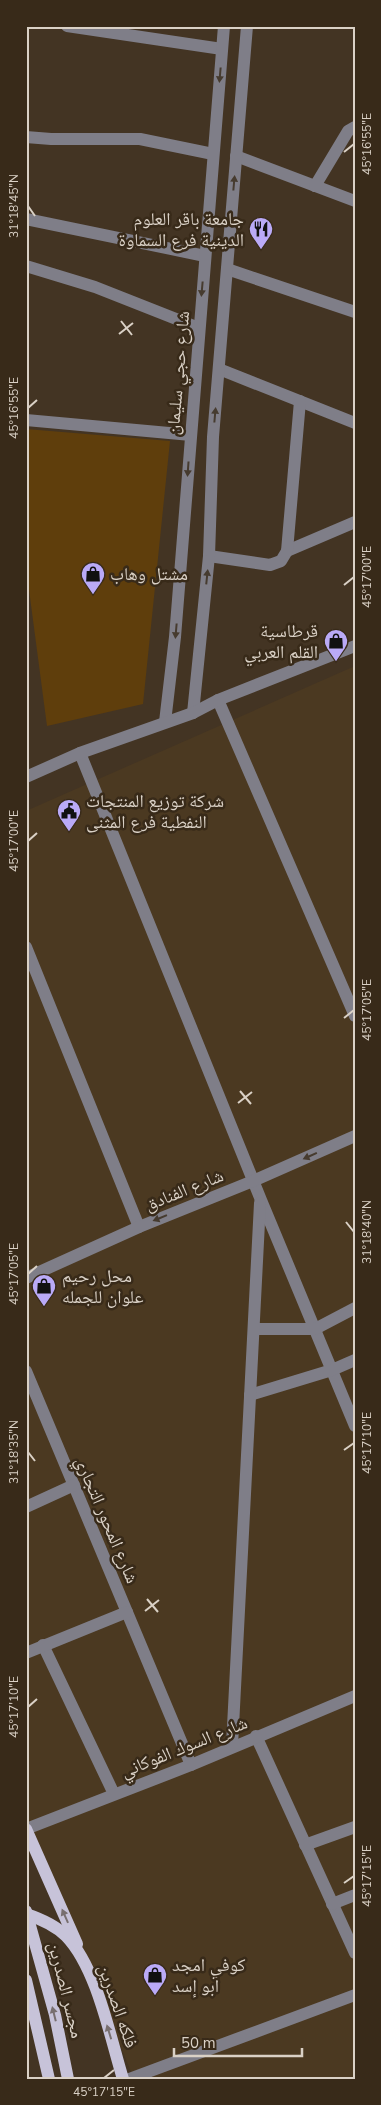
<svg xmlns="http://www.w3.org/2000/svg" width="381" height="2105" font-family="'Nunito Sans','Noto Naskh Arabic',sans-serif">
<rect width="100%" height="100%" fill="#433423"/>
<path fill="#4b3921" d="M355,666v1413h-221l-108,-263v-1005z"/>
<path fill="#5f3e0c" d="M26,429l144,12 -27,263 -96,22 -21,-159z"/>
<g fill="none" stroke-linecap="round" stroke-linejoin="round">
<g stroke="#7f7e88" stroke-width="12">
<path d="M67,26l155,23"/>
<path d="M26,137l25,2h89l73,15"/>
<path d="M236,156l119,45"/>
<path d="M315,186l33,-55 7,-4"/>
<path d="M26,219l179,37"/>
<path d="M26,266l69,21 104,41"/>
<path d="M227,269l128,43"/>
<path d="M219,369l136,54"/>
<path d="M26,420l165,15"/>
<path d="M287,551l68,-29"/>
<path d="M209,556l61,9 11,-4 6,-10 13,-150"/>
<path d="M218,700l137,316"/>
<path d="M193,713l16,-157 4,-119 34,-411"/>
<path d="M165,722l10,-85 49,-611"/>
<path d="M80,753l181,447 94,226"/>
<path d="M26,777l54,-24 113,-40 25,-13 137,-54"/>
<path d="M26,947l113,280"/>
<path d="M26,1278l113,-51 114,-46 102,-45"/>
<path d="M254,1329h61l40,-21"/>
<path d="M26,1371l165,394"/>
<path d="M250,1395l82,-25 23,-10"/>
<path d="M26,1507l48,-22"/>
<path d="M43,1645l71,149"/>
<path d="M26,1653l101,-41"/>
<path d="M256,1736l99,217"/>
<path d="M232,1746l28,-543"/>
<path d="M26,1829l165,-64 164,-69"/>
<path d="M305,1845l50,-18"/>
<path d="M332,1904l23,-9"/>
<path d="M129,2079l226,-84"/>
</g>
<g stroke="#c7c3d9" stroke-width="12">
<path d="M26,1829l51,115"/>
<path d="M26,1914c15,5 29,11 40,22 31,32 44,101 57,143"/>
<path d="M26,1980l23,99"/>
</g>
<path stroke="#c7c3d9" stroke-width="12" d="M26,1911l29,104 13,64"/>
</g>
<defs><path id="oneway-solid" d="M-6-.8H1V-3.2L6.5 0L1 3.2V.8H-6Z" transform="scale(1.25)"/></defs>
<g fill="#463b2f">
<use href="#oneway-solid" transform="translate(220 75) rotate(95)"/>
<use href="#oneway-solid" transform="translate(234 183) rotate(-85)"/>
<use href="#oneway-solid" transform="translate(202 289) rotate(95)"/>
<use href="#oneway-solid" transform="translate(215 415) rotate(-85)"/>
<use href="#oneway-solid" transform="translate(188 469) rotate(94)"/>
<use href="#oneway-solid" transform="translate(207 577) rotate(-84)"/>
<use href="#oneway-solid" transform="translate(176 631) rotate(95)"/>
<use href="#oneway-solid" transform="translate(310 1156) rotate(156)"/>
<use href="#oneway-solid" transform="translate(160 1218) rotate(158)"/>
</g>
<g fill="#786f6f">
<use href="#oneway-solid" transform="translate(65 1916) rotate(-114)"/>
<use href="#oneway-solid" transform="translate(54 2014) rotate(-104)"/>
<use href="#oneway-solid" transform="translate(109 2032) rotate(-107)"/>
</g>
<path fill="none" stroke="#dad1c6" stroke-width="2" d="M344,152l10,-8M28,206l7,10M121,321l11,14M119,334l14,-11M28,408l9,-8M344,585l10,-8M28,841l9,-8M344,1018l10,-8M240,1091l11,13M238,1103l14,-11M346,1222l8,10M28,1274l9,-8M344,1450l10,-7M28,1452l7,9M147,1599l11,13M145,1611l14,-11M28,1707l9,-8M344,1883l10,-7M104,2078l10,-8"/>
<defs>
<g id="restaurant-pin" transform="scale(1.25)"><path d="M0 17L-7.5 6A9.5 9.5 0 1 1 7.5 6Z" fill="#baaaf7" stroke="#382a19"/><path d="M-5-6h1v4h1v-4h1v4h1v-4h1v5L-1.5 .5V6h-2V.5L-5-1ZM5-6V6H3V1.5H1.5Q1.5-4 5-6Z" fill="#111"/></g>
<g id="shop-pin" transform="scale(1.25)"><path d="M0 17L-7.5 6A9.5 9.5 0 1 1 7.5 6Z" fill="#baaaf7" stroke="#382a19"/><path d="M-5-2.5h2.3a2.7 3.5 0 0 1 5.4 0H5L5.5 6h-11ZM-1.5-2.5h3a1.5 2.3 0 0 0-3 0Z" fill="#111"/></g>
<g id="civic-pin" transform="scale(1.25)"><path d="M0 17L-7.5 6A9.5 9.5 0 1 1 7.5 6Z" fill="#baaaf7" stroke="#382a19"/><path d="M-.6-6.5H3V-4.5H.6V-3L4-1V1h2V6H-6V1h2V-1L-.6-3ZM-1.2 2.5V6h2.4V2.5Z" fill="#111"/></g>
</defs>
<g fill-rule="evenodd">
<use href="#restaurant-pin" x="261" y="229"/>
<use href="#shop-pin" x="93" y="574"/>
<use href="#shop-pin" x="336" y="641"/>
<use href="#civic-pin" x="69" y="811"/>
<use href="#shop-pin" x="44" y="1286"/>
<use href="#shop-pin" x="155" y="1975"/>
</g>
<g text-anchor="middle" stroke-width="5" stroke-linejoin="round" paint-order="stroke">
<g font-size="18" fill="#dad1c6" stroke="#382a19" text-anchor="start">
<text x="244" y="225" text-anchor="end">جامعة باقر العلوم<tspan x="244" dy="21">الدينية فرع السماوة</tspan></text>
<text x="110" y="580">مشتل وهاب</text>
<text x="318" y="637" text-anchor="end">قرطاسية<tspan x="318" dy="21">القلم العربي</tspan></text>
<text x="86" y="807">شركة توزيع المنتجات<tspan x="86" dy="21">النفطية فرع المثنى</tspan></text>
<text x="62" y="1282">محل رحيم<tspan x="62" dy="21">علوان للجمله</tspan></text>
<text x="172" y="1971">كوفي امجد<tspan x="172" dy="21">ابو إسد</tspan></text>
</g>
<g font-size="18" fill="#dad1c6" stroke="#382a19">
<text transform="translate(178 373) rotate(-85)" y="6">شارع حجي سليمان</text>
<text transform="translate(184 1190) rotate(-22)" y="6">شارع الفنادق</text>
<text transform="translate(107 1520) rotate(67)" y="6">شارع المحور التجاري</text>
<text transform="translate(184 1747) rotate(-22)" y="6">شارع السوك الفوكاني</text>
<text transform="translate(66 1990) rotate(76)" y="6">مجسر الصدرين</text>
<text transform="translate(118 2006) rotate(71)" y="6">فلكه الصدرين</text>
</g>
</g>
<rect width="381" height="2105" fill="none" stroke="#382a19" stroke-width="55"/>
<path d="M174 2048v8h128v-8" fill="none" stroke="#dad1c6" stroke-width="2.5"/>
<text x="181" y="2048" font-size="15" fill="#dad1c6" stroke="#382a19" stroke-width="4" paint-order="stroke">50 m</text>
<rect x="28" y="28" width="326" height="2050" fill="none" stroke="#dad1c6" stroke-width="2"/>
<g font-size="12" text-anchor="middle" fill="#dad1c6">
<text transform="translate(367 144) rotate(-90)" y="4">45°16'55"E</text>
<text transform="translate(14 206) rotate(-90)" y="4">31°18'45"N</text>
<text transform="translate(14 408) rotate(-90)" y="4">45°16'55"E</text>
<text transform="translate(367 577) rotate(-90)" y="4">45°17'00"E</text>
<text transform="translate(14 841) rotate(-90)" y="4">45°17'00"E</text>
<text transform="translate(367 1010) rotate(-90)" y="4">45°17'05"E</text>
<text transform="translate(367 1232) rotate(-90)" y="4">31°18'40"N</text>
<text transform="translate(14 1274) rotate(-90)" y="4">45°17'05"E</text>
<text transform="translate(367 1443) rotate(-90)" y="4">45°17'10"E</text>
<text transform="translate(14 1452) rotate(-90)" y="4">31°18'35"N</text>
<text transform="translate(14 1707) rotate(-90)" y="4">45°17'10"E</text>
<text transform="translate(367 1876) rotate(-90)" y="4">45°17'15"E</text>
<text x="104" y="2096">45°17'15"E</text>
</g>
</svg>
